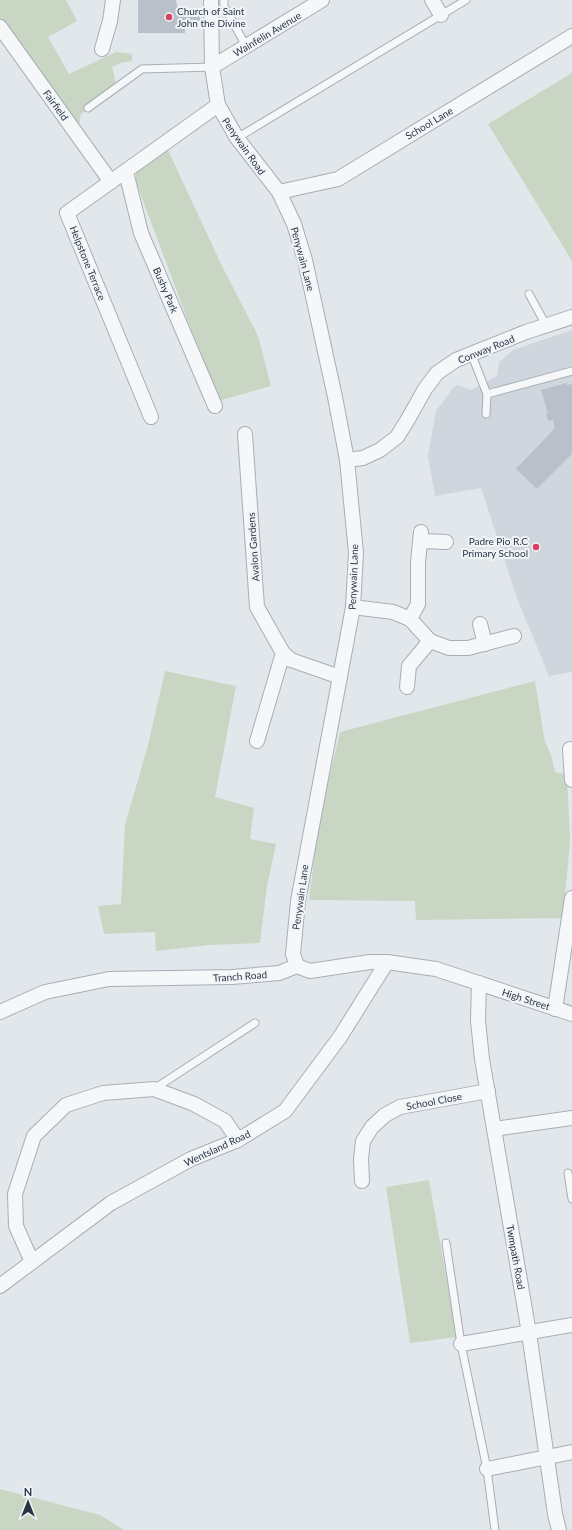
<svg xmlns="http://www.w3.org/2000/svg" width="572" height="1530" font-family="Lato,sans-serif">
<rect width="100%" height="100%" fill="#e2e7eb"/>
<path fill="#d0d6de" d="M572,330v342l-23,4 -32,-78 -36,-110 -46,8 -7,-40 8,-45 18,-24 4,-2 13,5 26,-14 2,-14 14,-12z"/>
<g fill="#c9d6c3">
<path d="M0,0h66l11,21 -29,16 21,37 47,-22 16,2v7l-12,2 -8,4 4,18 -35,29 -2,11 -79,-107z"/>
<path d="M572,73v188l-84,-137z"/>
<path d="M168,150l54,116 36,70 13,50 -53,15 -82,-219v-11z"/>
<path d="M165,671l71,15 -21,111 39,11 -4,31 26,5 -9,42 -7,57 -51,2 -53,6 -1,-19 -51,2 -6,-28 23,-2 4,-79 23,-80z"/>
<path d="M535,681l10,61 6,13 4,17 12,3 3,65 -7,78 -147,2 -1,-19 -106,-1 10,-80 21,-88z"/>
<path d="M429,1180l28,157 -47,6 -24,-156z"/>
<path d="M0,1489l100,26 24,15h-124z"/>
</g>
<g fill="#b9c0ca">
<path d="M138,0h38l2,9h22v15h-15v9h-47z"/>
<path d="M566,383l1,2 5,-1v70l-35,35 -21,-20 39,-41 -2,-8 -5,1 -2,-8h2l-7,-23z"/>
</g>
<g fill="none" stroke-linecap="round" stroke-linejoin="round">
<g stroke="#a7aeb6" stroke-width="9">
<g id="lane">
<path d="M224,0v6l22,40"/>
<path d="M88,108l54,-39 70,-2"/>
<path d="M237,138l229,-138"/>
<path d="M529,294l17,31"/>
<path d="M471,353l16,41 -1,20"/>
<path d="M487,394l85,-23"/>
<path d="M154,1089l101,-66"/>
<path d="M568,1173l4,26"/>
<path d="M446,1243l15,101 26,125 8,61"/>
</g>
</g>
<g stroke="#a7aeb6" stroke-width="16">
<g id="street">
<path d="M211,0l1,67 6,38 19,33 42,54 15,32 11,36 30,137 12,63 9,93 -3,54 -55,294 -5,53 4,12"/>
<path d="M432,0l9,15"/>
<path d="M0,27l111,155"/>
<path d="M102,49l8,-28 3,-21"/>
<path d="M212,67l110,-67"/>
<path d="M126,172l15,61 74,173"/>
<path d="M279,192l59,-13 234,-143"/>
<path d="M151,417l-84,-204 151,-108"/>
<path d="M245,434l12,173 26,46 8,7 49,17"/>
<path d="M347,460l16,-2 17,-8 17,-13 10,-16 18,-32 12,-16 19,-13 70,-28 46,-15"/>
<path d="M421,541l25,1"/>
<path d="M353,607l40,5 17,7 20,22 19,7h19l46,-12"/>
<path d="M410,619l8,-15v-42l3,-30"/>
<path d="M480,624l5,20"/>
<path d="M407,687l2,-21 21,-25"/>
<path d="M257,741l26,-88"/>
<path d="M570,749l2,31"/>
<path d="M479,983l-1,38 4,38 47,274 26,181 4,16"/>
<path d="M555,1009l17,-111"/>
<path d="M0,1012l45,-20 64,-13 123,-2 47,-4 18,-7 13,5 60,-9h17l49,7 136,45"/>
<path d="M494,1129l78,-11"/>
<path d="M362,1181l-1,-22 2,-18 9,-14 13,-12 15,-8 88,-16"/>
<path d="M32,1262l-16,-36 -1,-32 19,-58 32,-31 37,-12 51,-4 40,15 31,17 13,19"/>
<path d="M0,1286l111,-83 80,-44 47,-19 47,-29 55,-74 47,-75"/>
<path d="M461,1344l111,-19"/>
<path d="M487,1469l85,-17"/>
</g>
</g>
<use href="#lane" stroke="#f5f7f9" stroke-width="7"/>
<use href="#street" stroke="#f5f7f9" stroke-width="14"/>
</g>
<g fill="#d74162" stroke="#f2f5f8" stroke-width="1.5">
<circle cx="169" cy="17" r="4"/>
<circle cx="536" cy="547" r="4"/>
</g>
<g text-anchor="middle" stroke-width="4" stroke-linejoin="round" paint-order="stroke">
<g font-size="10" fill="#293545" stroke="#f2f5f8" text-anchor="start">
<text x="177" y="15">Church of Saint<tspan x="177" dy="12">John the Divine</tspan></text>
<text x="528" y="545" text-anchor="end">Padre Pio R.C<tspan x="528" dy="12">Primary School</tspan></text>
</g>
<g font-size="10" fill="#293545" stroke="#f2f5f8">
<text transform="translate(267 34) rotate(-31)" y="4">Wainfelin Avenue</text>
<text transform="translate(56 105) rotate(54)" y="4">Fairfield</text>
<text transform="translate(429 123) rotate(-31)" y="4">School Lane</text>
<text transform="translate(244 146) rotate(55)" y="4">Penywain Road</text>
<text transform="translate(303 259) rotate(75)" y="4">Penywain Lane</text>
<text transform="translate(88 263) rotate(68)" y="4">Helpstone Terrace</text>
<text transform="translate(166 290) rotate(67)" y="4">Bushy Park</text>
<text transform="translate(486 349) rotate(-22)" y="4">Conway Road</text>
<text transform="translate(253 547) rotate(-94)" y="4">Avalon Gardens</text>
<text transform="translate(353 577) rotate(-88)" y="4">Penywain Lane</text>
<text transform="translate(300 897) rotate(-82)" y="4">Penywain Lane</text>
<text transform="translate(240 976) rotate(-4)" y="4">Tranch Road</text>
<text transform="translate(526 999) rotate(18)" y="4">High Street</text>
<text transform="translate(434 1101) rotate(-11)" y="4">School Close</text>
<text transform="translate(217 1148) rotate(-25)" y="4">Wentsland Road</text>
<text transform="translate(516 1257) rotate(80)" y="4">Twmpath Road</text>
</g>
</g>
<g transform="translate(28 1502)" stroke="#f2f5f8" stroke-width="3" paint-order="stroke">
<path d="M0-3L7 15L0 10L-7 15Z" fill="#293545"/>
<text y="-6" font-size="11" font-weight="bold" text-anchor="middle" fill="#293545">N</text>
</g>
</svg>
